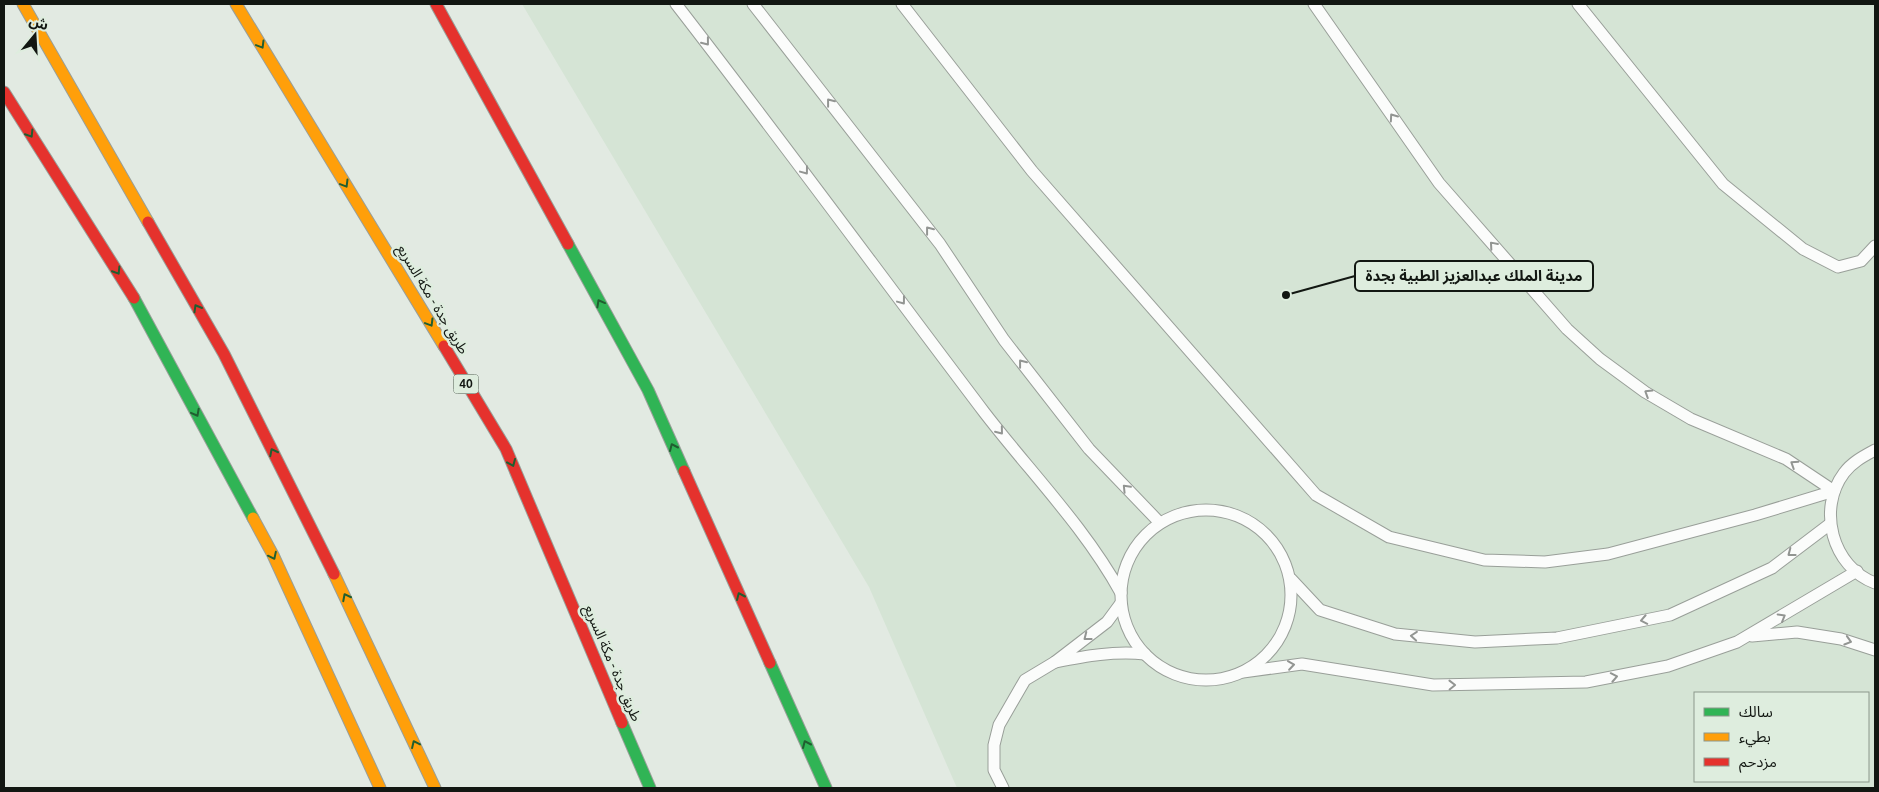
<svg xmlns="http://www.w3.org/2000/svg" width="1879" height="792" font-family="Ubuntu,'Noto Sans Arabic',sans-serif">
<rect width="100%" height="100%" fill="#e2eae2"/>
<path fill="#d5e4d5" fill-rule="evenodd" d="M522,4h1353v784h-918l-88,-201zM1695,693h173v88h-173z"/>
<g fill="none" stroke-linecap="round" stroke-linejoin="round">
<g stroke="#999f99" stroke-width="13">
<g id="lane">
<path d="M676,4c104,134 205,272 308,408 46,60 100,114 137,181"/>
<path d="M753,4l187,240 64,96 85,109 71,74"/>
<path d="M902,4l130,167 284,324 73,42 95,23 61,2 63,-8 147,-39 79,-24"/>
<path d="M1314,4l125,179 128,146 33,30 45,33 46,27 95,40 48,32"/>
<path d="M1578,4l145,180 80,65 35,18 23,-6 14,-15"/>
<path d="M1875,450c-11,6 -23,12 -31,23 -27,36 -12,94 31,110"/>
<circle cx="1206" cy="595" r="85"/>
<path d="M1291,579l29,31 75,24 80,8 82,-4 113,-23 102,-47 58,-44"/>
<path d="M1121,603l-14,19 -52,40c31,-6 58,-11 90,-8"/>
<path d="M1752,636l45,-4 44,7 34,11"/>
<path d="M1243,672l59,-8 131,21 153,-3 82,-16 69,-24 120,-71"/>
<path d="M1003,788l-9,-18v-25l5,-20 26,-45 30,-18"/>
</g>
</g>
<g stroke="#999f99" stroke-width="13">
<g id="fast">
<path d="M568,244l80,146 36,81"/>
<path d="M134,298l119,220"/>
<path d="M770,663l56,125"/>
<path d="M622,723l28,65"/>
</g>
</g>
<g stroke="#999f99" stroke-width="13">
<g id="slow">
<path d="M23,4l125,218"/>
<path d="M236,4l208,342"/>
<path d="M253,518l20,37 107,233"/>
<path d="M334,574l101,214"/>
</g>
</g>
<g stroke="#999f99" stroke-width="13">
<g id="jam">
<path d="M436,4l132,240"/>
<path d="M4,92l130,206"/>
<path d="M148,222l76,132 110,220"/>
<path d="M444,346l62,103 116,274"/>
<path d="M684,471l86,192"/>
</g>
</g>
<use href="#lane" stroke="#fbfcfb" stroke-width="11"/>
<use href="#fast" stroke="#30b455" stroke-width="11"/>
<use href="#slow" stroke="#ff9f0a" stroke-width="11"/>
<use href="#jam" stroke="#e5322d" stroke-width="11"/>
</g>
<defs><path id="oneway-chevron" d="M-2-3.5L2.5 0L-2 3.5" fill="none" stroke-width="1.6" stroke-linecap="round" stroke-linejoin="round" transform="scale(1.25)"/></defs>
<g stroke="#929592">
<use href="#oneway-chevron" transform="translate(706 42) rotate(52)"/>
<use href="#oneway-chevron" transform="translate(830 102) rotate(-128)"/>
<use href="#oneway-chevron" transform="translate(1393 117) rotate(-125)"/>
<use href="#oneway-chevron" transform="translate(805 171) rotate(53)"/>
<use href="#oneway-chevron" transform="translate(929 230) rotate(-128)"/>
<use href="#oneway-chevron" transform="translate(1493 245) rotate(-131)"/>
<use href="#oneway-chevron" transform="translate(902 301) rotate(53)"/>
<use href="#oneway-chevron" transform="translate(1022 363) rotate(-128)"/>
<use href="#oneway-chevron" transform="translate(1648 393) rotate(-148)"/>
<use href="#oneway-chevron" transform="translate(1000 431) rotate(51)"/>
<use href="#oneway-chevron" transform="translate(1794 464) rotate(-147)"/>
<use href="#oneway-chevron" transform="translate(1126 488) rotate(-134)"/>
<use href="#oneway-chevron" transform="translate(1791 553) rotate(143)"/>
<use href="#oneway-chevron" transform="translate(1782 617) rotate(-30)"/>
<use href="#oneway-chevron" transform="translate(1644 620) rotate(169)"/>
<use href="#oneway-chevron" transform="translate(1414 636) rotate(-175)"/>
<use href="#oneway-chevron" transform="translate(1087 637) rotate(142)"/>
<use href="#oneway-chevron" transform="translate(1848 641) rotate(17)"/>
<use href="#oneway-chevron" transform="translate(1291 665) rotate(-8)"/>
<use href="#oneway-chevron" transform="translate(1614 677) rotate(-11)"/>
<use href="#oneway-chevron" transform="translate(1452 685) rotate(-1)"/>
</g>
<g stroke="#205e30">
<use href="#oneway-chevron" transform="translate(261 45) rotate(59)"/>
<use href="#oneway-chevron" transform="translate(30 134) rotate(58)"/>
<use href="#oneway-chevron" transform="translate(345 184) rotate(59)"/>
<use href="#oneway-chevron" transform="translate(117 271) rotate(58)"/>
<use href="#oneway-chevron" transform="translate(600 303) rotate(-119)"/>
<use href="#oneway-chevron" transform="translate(197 308) rotate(-120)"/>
<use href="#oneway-chevron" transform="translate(430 323) rotate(59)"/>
<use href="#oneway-chevron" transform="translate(196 413) rotate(62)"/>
<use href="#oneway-chevron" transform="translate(673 447) rotate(-114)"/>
<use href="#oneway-chevron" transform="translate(273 452) rotate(-117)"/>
<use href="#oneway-chevron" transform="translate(512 463) rotate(67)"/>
<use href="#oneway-chevron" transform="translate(273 556) rotate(64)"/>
<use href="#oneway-chevron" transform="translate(740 596) rotate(-114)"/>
<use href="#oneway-chevron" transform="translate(346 597) rotate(-117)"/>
<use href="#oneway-chevron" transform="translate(415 744) rotate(-115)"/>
<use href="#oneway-chevron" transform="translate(806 744) rotate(-114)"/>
</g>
<g text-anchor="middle" stroke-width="5" stroke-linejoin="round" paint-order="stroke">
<rect fill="#deedde" stroke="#4f574f" stroke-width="1" x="453.5" y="374.5" width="25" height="19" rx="4"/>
<g font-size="12" font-weight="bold" fill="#121712">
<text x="466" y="388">40</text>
</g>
<g font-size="14" fill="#121712" stroke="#deedde">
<text transform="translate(433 299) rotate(59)" y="5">طريق جدة - مكة السريع</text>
<text transform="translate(613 663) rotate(67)" y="5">طريق جدة - مكة السريع</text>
</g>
</g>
<path fill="none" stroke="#121712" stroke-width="2" d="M1286 295L1355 276"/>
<circle fill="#121712" stroke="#deedde" stroke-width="2" cx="1286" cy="295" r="5"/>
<rect fill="#deedde" stroke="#121712" stroke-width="2" x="1355" y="261" width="238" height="30" rx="5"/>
<g font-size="15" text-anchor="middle" font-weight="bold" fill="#121712">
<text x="1474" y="281">مدينة الملك عبدالعزيز الطبية بجدة</text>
</g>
<rect width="1879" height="792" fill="none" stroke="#121712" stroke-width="10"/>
<rect x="1694" y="692" width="175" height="90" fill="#deedde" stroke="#8c978c"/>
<rect x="1704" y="708" width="25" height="8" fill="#30b455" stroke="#8c978c"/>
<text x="1739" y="717" font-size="15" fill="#121712">سالك</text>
<rect x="1704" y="733" width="25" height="8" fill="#ff9f0a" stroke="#8c978c"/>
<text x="1739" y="742" font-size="15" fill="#121712">بطيء</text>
<rect x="1704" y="758" width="25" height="8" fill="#e5322d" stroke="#8c978c"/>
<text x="1739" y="767" font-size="15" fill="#121712">مزدحم</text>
<g transform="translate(35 35) rotate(18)" stroke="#deedde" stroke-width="4" paint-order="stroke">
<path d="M0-4L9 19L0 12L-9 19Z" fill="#121712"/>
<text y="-8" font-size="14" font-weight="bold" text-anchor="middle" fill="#121712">ش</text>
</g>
</svg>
